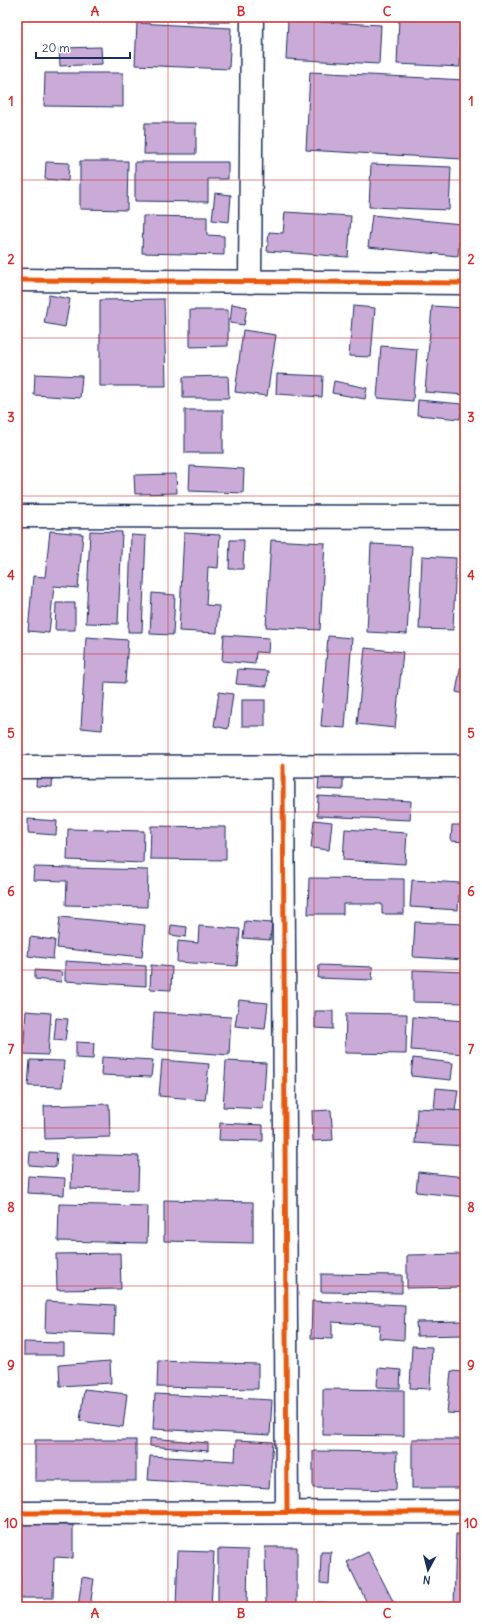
<svg xmlns="http://www.w3.org/2000/svg" width="482" height="1624" font-family="Delius,sans-serif">
<rect width="100%" height="100%" fill="#fff"/>
<filter id="ink" filterUnits="userSpaceOnUse"><feTurbulence type="fractalNoise" baseFrequency=".025" numOctaves="2"/><feDisplacementMap in="SourceGraphic" scale="8" xChannelSelector="R" yChannelSelector="G"/><feConvolveMatrix kernelMatrix="1 2 1 2 8 2 1 2 1" color-interpolation-filters="sRGB"/></filter>
<g filter="url(#ink)">
<g fill="#caabd7" stroke="#1b2f5e">
<rect x="186" y="17" width="44" height="5"/>
<path d="M399,18l63,3 -2,46 -63,-3z"/>
<path d="M288,20l93,5 -2,39 -93,-5z"/>
<path d="M137,23l94,5 -2,41 -94,-4z"/>
<path d="M101,47l1,17 -42,2 -1,-18z"/>
<path d="M310,72l155,8 -3,79 -156,-9z"/>
<path d="M45,73h78v34l-79,-1z"/>
<path d="M145,123h51v31h-52z"/>
<path d="M80,161h48l-1,49 -47,-1z"/>
<path d="M46,162l23,1 -1,18 -23,-2z"/>
<path d="M135,162h93v17h-20v23l-73,-1z"/>
<path d="M371,164l80,3 -2,43 -80,-3z"/>
<path d="M215,193l16,2 -2,27 -17,-2z"/>
<path d="M285,212l66,4 -3,41 -81,-6 2,-19 14,1z"/>
<path d="M372,215l89,9 -3,32 -90,-9z"/>
<path d="M143,216l64,1v18l17,1v19l-82,-2z"/>
<path d="M49,295l21,4 -5,28 -21,-4z"/>
<path d="M164,299l2,87h-66v-86z"/>
<path d="M232,304l15,3 -3,18 -14,-2z"/>
<path d="M353,306l22,2 -4,49 -22,-1z"/>
<path d="M432,306l33,2v87l-40,-3z"/>
<path d="M190,310h38v36l-38,1z"/>
<path d="M243,330l33,5 -9,61 -32,-4z"/>
<path d="M381,346l36,3 -4,52 -36,-3z"/>
<path d="M35,374l47,2 -2,22 -46,-3z"/>
<path d="M277,374l46,2 -1,21 -46,-3z"/>
<path d="M228,376l1,22h-46v-21z"/>
<path d="M334,381l33,7 -2,11 -33,-6z"/>
<path d="M418,400l44,4 -2,15 -43,-4z"/>
<rect x="185" y="410" width="38" height="43"/>
<path d="M190,466l54,3 -1,24 -54,-2z"/>
<path d="M176,474l1,19 -42,1 -1,-19z"/>
<path d="M50,531l33,3 -5,54 -24,-2 -5,47 -21,-2 5,-55 12,1z"/>
<path d="M90,531l32,1 -4,92 -32,-1z"/>
<path d="M184,533l36,2 -2,33 -10,-1 -2,38 13,1 -2,27 -38,-2z"/>
<path d="M131,535l15,1 -4,96h-14z"/>
<path d="M230,540h14l-1,29h-14z"/>
<path d="M271,540l54,3 -5,87 -54,-3z"/>
<path d="M371,544l41,2 -5,88 -40,-2z"/>
<path d="M422,556l34,2 -3,72 -34,-1z"/>
<path d="M152,593l23,2 -2,40 -23,-1z"/>
<path d="M56,603h19v27h-20z"/>
<path d="M224,635l45,3 -1,15 -12,-1 -1,12 -33,-3z"/>
<path d="M328,636l24,2 -7,90 -24,-2z"/>
<path d="M86,637l42,3 -3,43 -20,-1 -3,48 -21,-2z"/>
<path d="M465,641v53l-9,-2z"/>
<path d="M365,648l38,4 -8,76 -38,-4z"/>
<path d="M238,669l30,2 -1,15 -31,-2z"/>
<path d="M219,692l14,2 -5,35 -14,-3z"/>
<rect x="242" y="700" width="23" height="26"/>
<path d="M37,770l16,1 -1,16 -16,-1z"/>
<path d="M319,776l24,1v13l-25,-1z"/>
<path d="M318,796l93,5 -1,19 -93,-4z"/>
<path d="M28,819l29,2 -1,14 -28,-2z"/>
<path d="M314,820l18,2 -3,28 -18,-2z"/>
<path d="M452,825h13v17l-14,-1z"/>
<path d="M151,826l75,1v33l-76,-1z"/>
<path d="M68,829l76,2 -1,32 -76,-3z"/>
<path d="M345,829l62,4 -2,31 -62,-4z"/>
<path d="M34,867l114,3 -1,37 -81,-2 1,-24 -34,-1z"/>
<path d="M309,878l95,1v35h-22v-10h-39v10h-35z"/>
<path d="M412,880l48,3 -2,27 -48,-3z"/>
<path d="M60,917l85,8 -3,32 -85,-9z"/>
<path d="M245,921l27,2 -2,17 -27,-2z"/>
<path d="M415,922l50,2v36l-52,-3z"/>
<path d="M171,925l16,2 -1,10 -16,-2z"/>
<path d="M199,926l41,3 -3,37 -60,-4 1,-21 20,2z"/>
<path d="M30,937l25,3 -2,19 -25,-3z"/>
<path d="M65,961l81,5v20l-81,-5z"/>
<path d="M151,965l21,2 -1,23 -21,-1z"/>
<path d="M319,965l54,2 -1,13 -54,-2z"/>
<path d="M35,970l27,2 -1,10 -26,-3z"/>
<path d="M413,970l52,2v31l-52,-1z"/>
<path d="M239,1000l29,3 -3,26 -30,-3z"/>
<path d="M26,1011l25,2 -3,42 -25,-1z"/>
<path d="M315,1011h18v18l-18,-1z"/>
<path d="M154,1012l77,5 -2,38 -77,-6z"/>
<path d="M346,1013l61,1 -1,40 -61,-1z"/>
<path d="M413,1017l52,4v33l-54,-4z"/>
<path d="M56,1018l12,1 -3,22 -11,-1z"/>
<path d="M76,1042l18,1 -1,16 -17,-1z"/>
<path d="M102,1057l51,3 -2,17 -50,-2z"/>
<path d="M413,1058l40,5 -2,17 -40,-4z"/>
<path d="M30,1060l34,1 -2,26 -34,-1z"/>
<path d="M162,1060l47,4 -4,36 -46,-4z"/>
<path d="M226,1061l40,2 -3,46 -40,-2z"/>
<path d="M436,1088l22,2 -3,21 -21,-1z"/>
<path d="M109,1104l1,33 -65,2 -1,-33z"/>
<path d="M417,1108l48,3v35l-50,-3z"/>
<path d="M331,1110l2,30 -20,1 -1,-30z"/>
<path d="M220,1123l43,2v16l-44,-1z"/>
<path d="M30,1152l27,1 -1,14 -27,-2z"/>
<path d="M72,1154l67,2 -1,34 -67,-2z"/>
<path d="M418,1172l47,5v20l-49,-5z"/>
<path d="M28,1176l37,2 -1,17 -37,-2z"/>
<path d="M164,1200l89,2v41l-89,-2z"/>
<path d="M59,1204l89,2 -1,37 -89,-2z"/>
<path d="M120,1253l1,36 -64,1 -1,-36z"/>
<path d="M465,1254v33l-58,1v-33z"/>
<path d="M321,1274l81,1v18l-81,-1z"/>
<path d="M46,1301l69,4 -1,30 -69,-3z"/>
<path d="M312,1301l93,4 -1,35 -25,-2 1,-13 -48,-3v17l-21,-1z"/>
<path d="M463,1321l1,14 -47,1 -1,-14z"/>
<path d="M24,1342l40,1v12h-40z"/>
<path d="M412,1346l20,1 -2,42 -20,-1z"/>
<path d="M110,1361l1,22 -51,3 -1,-21z"/>
<path d="M158,1361l100,3v25l-101,-2z"/>
<path d="M378,1368l23,2 -1,18 -23,-1z"/>
<path d="M451,1371l14,1v42l-18,-1z"/>
<path d="M84,1389l43,5 -4,33 -43,-6z"/>
<path d="M323,1389l81,1v46l-81,-1z"/>
<path d="M155,1394l117,6 -2,35 -117,-6z"/>
<path d="M150,1438l58,5v8l-58,-5z"/>
<rect x="412" y="1439" width="53" height="49"/>
<rect x="35" y="1440" width="101" height="41"/>
<path d="M236,1440l37,2 -4,46 -121,-8 2,-24 85,5z"/>
<path d="M313,1451l84,1 -1,38 -83,-2z"/>
<path d="M21,1524l52,1v33l-19,-1 -1,41h-33z"/>
<path d="M456,1534h9v73h-11z"/>
<path d="M265,1547h32v60h-31z"/>
<path d="M218,1549l30,1 -1,57h-29z"/>
<path d="M178,1551l36,1 -3,55h-35z"/>
<path d="M321,1552h10l-2,32 -9,-1z"/>
<path d="M368,1552l28,55h-27l-22,-45z"/>
<path d="M82,1577l12,2 -4,28h-12z"/>
<path d="M318,1602l28,2v3h-28z"/>
</g>
<g fill="none" stroke-linecap="round" stroke-linejoin="round">
<g stroke="#1b2f5e" stroke-width="25">
<g id="minor">
<path d="M17,280l448,3"/>
<path d="M250,282l2,-265"/>
<path d="M17,516l448,1"/>
<path d="M283,766l4,746"/>
<path d="M17,767l448,-1"/>
<path d="M17,1513l448,-1"/>
</g>
</g>
<use href="#minor" stroke="#fff" stroke-width="22"/>
<g stroke="#fff" stroke-width="8">
<g id="cycleway">
<path d="M17,280l448,3"/>
<path d="M283,766l4,746"/>
<path d="M17,1513l448,-1"/>
</g>
</g>
<use href="#cycleway" stroke="#e8590c" stroke-width="5"/>
</g>
</g>
<path fill="none" stroke="#d62828" stroke-width="1" stroke-opacity="0.55" d="M168,17v1590M314,17v1590M17,180h448M17,338h448M17,496h448M17,654h448M17,812h448M17,970h448M17,1128h448M17,1286h448M17,1444h448"/>
<rect width="482" height="1624" fill="none" stroke="#fff" stroke-width="44"/>
<g transform="translate(428 1570) rotate(187)" stroke="#ffffff" stroke-width="3" paint-order="stroke">
<path d="M0-3L7 15L0 10L-7 15Z" fill="#1b2f5e"/>
<text y="-6" font-size="11" font-weight="bold" text-anchor="middle" fill="#1b2f5e">N</text>
</g>
<path d="M36 52v6h94v-6" fill="none" stroke="#1b2f5e" stroke-width="2"/>
<text x="42" y="52" font-size="12" fill="#1b2f5e" stroke="#ffffff" stroke-width="3" paint-order="stroke">20 m</text>
<rect x="22" y="22" width="438" height="1580" fill="none" stroke="#d62828" stroke-width="1.5"/>
<g font-size="13" text-anchor="middle" font-weight="bold" fill="#d62828">
<text x="95" y="16">A</text>
<text x="241" y="16">B</text>
<text x="387" y="16">C</text>
<text x="11" y="106">1</text>
<text x="471" y="106">1</text>
<text x="11" y="264">2</text>
<text x="471" y="264">2</text>
<text x="11" y="422">3</text>
<text x="471" y="422">3</text>
<text x="11" y="580">4</text>
<text x="471" y="580">4</text>
<text x="11" y="738">5</text>
<text x="471" y="738">5</text>
<text x="11" y="896">6</text>
<text x="471" y="896">6</text>
<text x="11" y="1054">7</text>
<text x="471" y="1054">7</text>
<text x="11" y="1212">8</text>
<text x="471" y="1212">8</text>
<text x="11" y="1370">9</text>
<text x="471" y="1370">9</text>
<text x="11" y="1528">10</text>
<text x="471" y="1528">10</text>
<text x="95" y="1618">A</text>
<text x="241" y="1618">B</text>
<text x="387" y="1618">C</text>
</g>
</svg>
